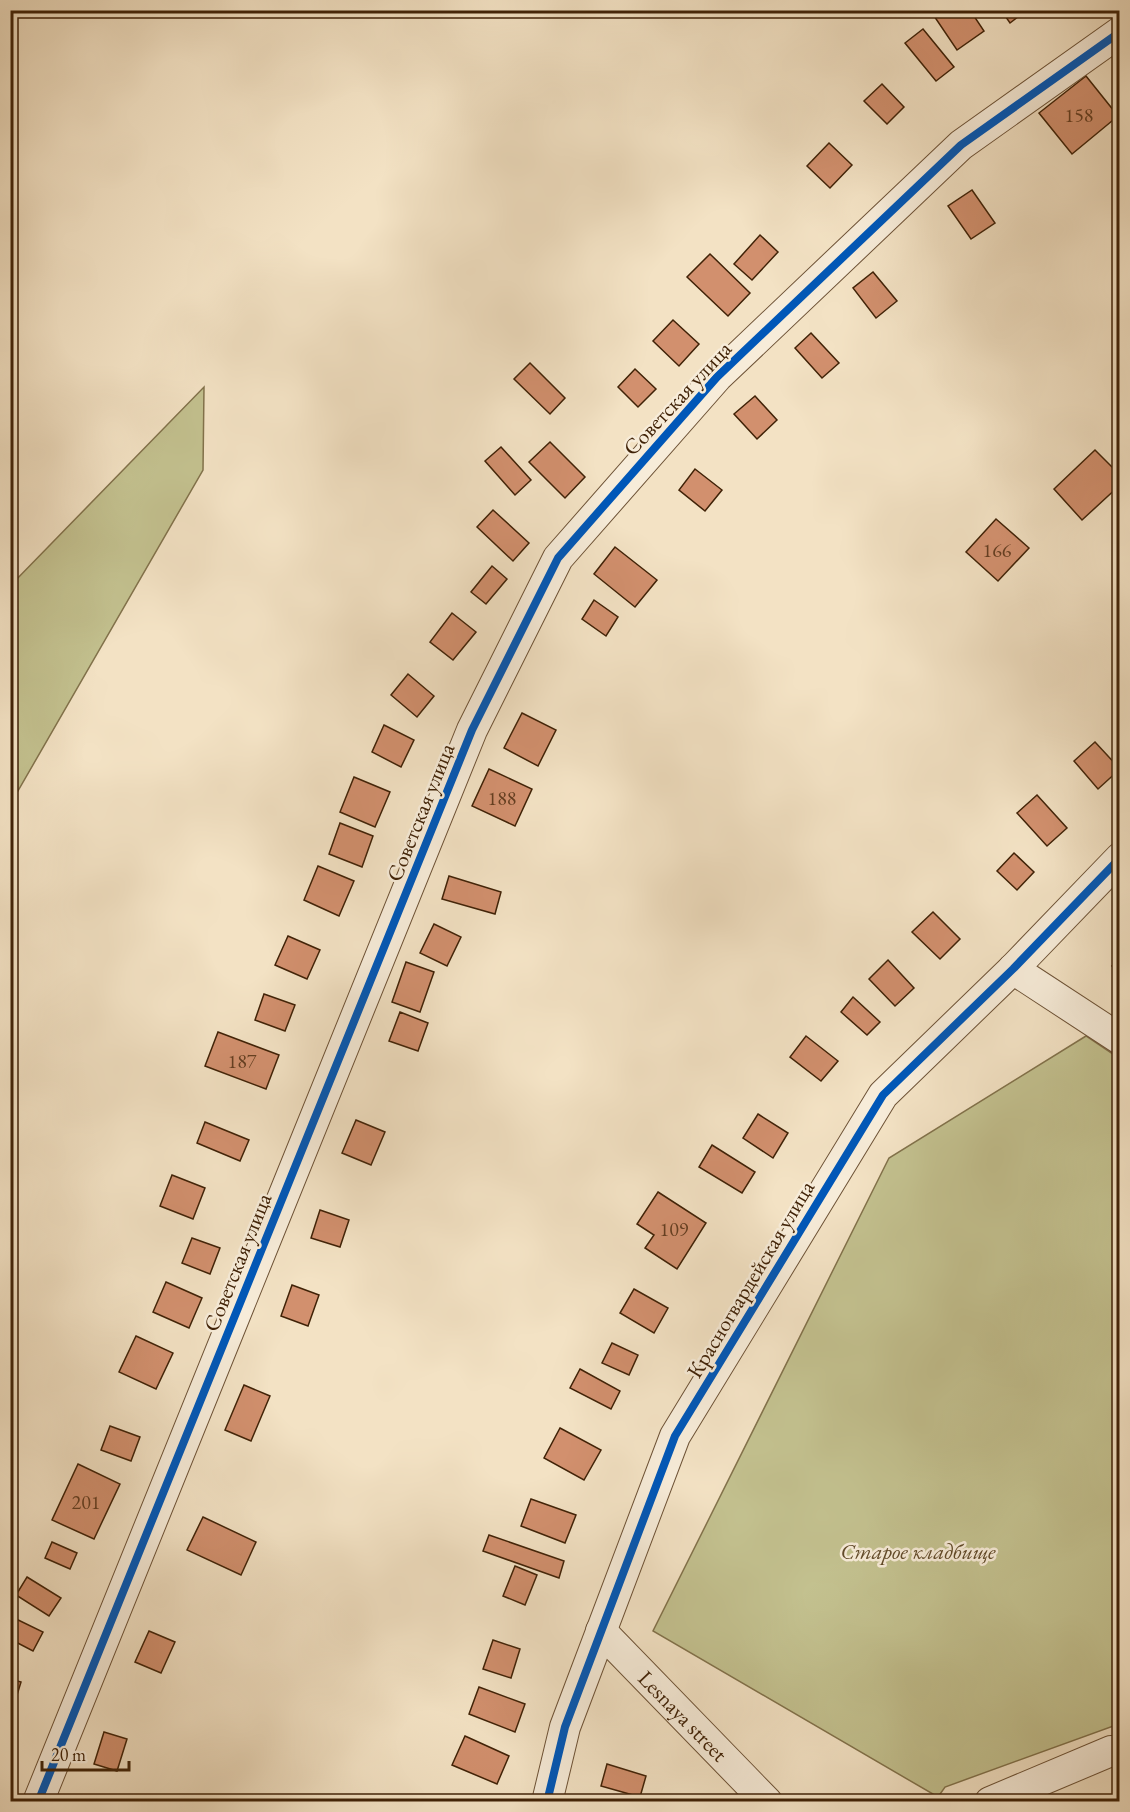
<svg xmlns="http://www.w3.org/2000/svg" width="1130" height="1812" font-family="'EB Garamond',serif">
<rect width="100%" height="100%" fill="#f3e2c4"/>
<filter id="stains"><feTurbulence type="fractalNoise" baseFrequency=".00333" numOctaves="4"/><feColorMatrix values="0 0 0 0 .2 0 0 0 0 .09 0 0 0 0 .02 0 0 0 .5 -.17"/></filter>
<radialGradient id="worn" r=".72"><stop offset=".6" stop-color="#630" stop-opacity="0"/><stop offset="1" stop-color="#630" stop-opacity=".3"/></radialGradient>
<g fill="#c3c18f" stroke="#82724b" stroke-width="1.5">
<path d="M204,387l-1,83 -192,333v-218z"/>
<path d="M1086,1036l34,23 -1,665 -174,63 -7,10 -285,-166 236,-473z"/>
</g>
<g fill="#d2906e" stroke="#402207" stroke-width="1.5">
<path d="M930,10h40l14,21 -27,19z"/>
<path d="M1001,10h26l-17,13z"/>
<path d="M923,29l31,38 -18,14 -31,-38z"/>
<path d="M1086,76l32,40 -46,38 -33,-41z"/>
<path d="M882,84l22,23 -17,17 -23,-23z"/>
<path d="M829,143l23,22 -22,23 -23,-22z"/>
<path d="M972,190l23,33 -24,16 -23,-33z"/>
<path d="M760,235l18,17 -26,28 -18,-16z"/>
<path d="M710,254l40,39 -22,23 -41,-39z"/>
<path d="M873,272l24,29 -21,17 -23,-30z"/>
<path d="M673,320l26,24 -20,22 -26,-25z"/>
<path d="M811,333l28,30 -17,15 -27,-30z"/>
<path d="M530,363l35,35 -15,16 -36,-35z"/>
<path d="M635,369l21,20 -18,18 -20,-20z"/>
<path d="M755,396l22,24 -20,19 -23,-25z"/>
<path d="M550,442l35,35 -20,21 -36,-36z"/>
<path d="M501,447l30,33 -16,15 -30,-34z"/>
<path d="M1095,450l25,25v10l-38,35 -28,-31z"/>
<path d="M695,469l27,21 -17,21 -26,-21z"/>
<path d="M493,510l36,33 -16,18 -36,-34z"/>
<path d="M996,519l33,29 -31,33 -32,-29z"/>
<path d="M615,547l42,33 -22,27 -41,-33z"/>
<path d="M492,566l15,13 -21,25 -15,-12z"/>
<path d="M594,600l24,17 -12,19 -24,-17z"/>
<path d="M452,613l24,19 -23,28 -23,-18z"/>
<path d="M408,674l26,22 -17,21 -26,-22z"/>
<path d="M522,713l34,17 -18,36 -34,-18z"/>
<path d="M384,725l30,15 -13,27 -29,-15z"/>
<path d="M1095,742l25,27 -22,20 -24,-28z"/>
<path d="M489,769l43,20 -17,37 -43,-20z"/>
<path d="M354,777l36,15 -15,35 -35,-15z"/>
<path d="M1037,795l30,33 -20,18 -30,-33z"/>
<path d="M340,823l33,13 -11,31 -33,-13z"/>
<path d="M1014,853l20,19 -17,18 -20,-19z"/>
<path d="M318,866l36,15 -15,35 -35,-16z"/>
<path d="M449,876l52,16 -6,22 -53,-15z"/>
<path d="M933,912l27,27 -20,20 -28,-27z"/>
<path d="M434,924l27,13 -14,29 -27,-13z"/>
<path d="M288,936l32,14 -13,29 -32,-14z"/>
<path d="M1120,958v15l-8,-7z"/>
<path d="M888,960l26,28 -19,18 -26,-27z"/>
<path d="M406,962l28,10 -14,40 -28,-10z"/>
<path d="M264,994l31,11 -10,26 -30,-11z"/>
<path d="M853,997l27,25 -13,13 -26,-23z"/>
<path d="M400,1012l28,11 -10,28 -29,-10z"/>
<path d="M218,1032l61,23 -13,34 -61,-23z"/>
<path d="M806,1036l32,25 -17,20 -31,-24z"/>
<path d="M758,1114l30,19 -15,25 -30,-20z"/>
<path d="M356,1120l29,12 -14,33 -29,-12z"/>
<path d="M205,1122l44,18 -9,21 -43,-18z"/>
<path d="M712,1145l43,27 -13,21 -43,-26z"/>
<path d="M172,1175l33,13 -12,31 -33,-13z"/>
<path d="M658,1192l48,31 -29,46 -32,-21 9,-13 -17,-11z"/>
<path d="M320,1210l29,10 -9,27 -29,-9z"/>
<path d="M192,1238l28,10 -10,26 -28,-11z"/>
<path d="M166,1282l36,16 -13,30 -36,-16z"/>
<path d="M292,1285l27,10 -11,31 -27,-10z"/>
<path d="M634,1289l34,19 -14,25 -34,-20z"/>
<path d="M136,1336l37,17 -17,36 -37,-17z"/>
<path d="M612,1343l26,12 -9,20 -27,-12z"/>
<path d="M580,1369l40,22 -9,18 -41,-21z"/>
<path d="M244,1385l26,11 -19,45 -26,-11z"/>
<path d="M110,1426l30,11 -9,24 -30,-11z"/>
<path d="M560,1428l41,22 -17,30 -40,-22z"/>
<path d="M78,1464l42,20 -26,55 -42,-19z"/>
<path d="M531,1499l45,16 -11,28 -44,-17z"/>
<path d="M203,1517l53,25 -15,33 -54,-25z"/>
<path d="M489,1535l75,26 -5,17 -76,-27z"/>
<path d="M52,1542l25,11 -7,16 -25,-11z"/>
<path d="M515,1566l22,9 -12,30 -22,-9z"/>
<path d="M27,1577l34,21 -12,18 -33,-21z"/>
<path d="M10,1616l33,16 -10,19 -23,-12z"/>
<path d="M149,1631l26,11 -14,31 -26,-11z"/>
<path d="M493,1640l27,9 -9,29 -28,-9z"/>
<path d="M10,1679l11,3 -8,26 -3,-1z"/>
<path d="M479,1687l46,17 -10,28 -46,-18z"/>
<path d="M104,1732l23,7 -10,32 -23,-7z"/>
<path d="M465,1736l44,20 -12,28 -45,-19z"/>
<path d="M607,1764l39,12 -6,21 -39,-11z"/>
</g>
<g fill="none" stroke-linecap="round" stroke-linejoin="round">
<g stroke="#6d5236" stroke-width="32">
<g id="minor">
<path d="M1013,969l107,70"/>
<path id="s1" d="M601,1631l166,171"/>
<path d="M38,1802l434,-1072 86,-172 159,-181 244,-232 159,-113"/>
<path d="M547,1802l18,-75 110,-291 208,-341 130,-126 107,-111"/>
<path d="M990,1802l121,-51 9,1"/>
</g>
</g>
<use href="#minor" stroke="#f7ecd9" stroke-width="30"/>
<g stroke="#f7ecd9" stroke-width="11">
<g id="cycleway">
<path d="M38,1802l434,-1072 86,-172 159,-181 244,-232 159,-113"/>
<path d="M547,1802l18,-75 110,-291 208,-341 130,-126 107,-111"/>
</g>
</g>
<use href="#cycleway" stroke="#0057b8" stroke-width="8"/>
</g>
<g text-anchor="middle" stroke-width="5" stroke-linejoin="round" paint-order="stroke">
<g font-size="20" fill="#643e21">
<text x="1079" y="122">158</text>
<text x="997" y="557">166</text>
<text x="502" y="805">188</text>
<text x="242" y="1068">187</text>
<text x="674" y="1236">109</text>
<text x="86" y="1509">201</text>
</g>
<g font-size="22" fill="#402207" stroke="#f7ecd9">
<text transform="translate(677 398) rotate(-47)" y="8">Советская улица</text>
<text transform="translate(420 812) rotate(-68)" y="8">Советская улица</text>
<text transform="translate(237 1262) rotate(-68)" y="8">Советская улица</text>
<text transform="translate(750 1279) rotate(-59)" y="8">Красногвардейская улица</text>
<text dy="8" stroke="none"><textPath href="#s1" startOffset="118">Lesnaya street</textPath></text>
</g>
<g font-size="22" font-style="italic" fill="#614a29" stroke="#f7ecd9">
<text x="918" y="1559">Старое кладбище</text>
</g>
</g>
<rect width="1130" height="1812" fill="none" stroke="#f3e2c4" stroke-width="36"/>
<rect x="12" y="12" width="1106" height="1788" fill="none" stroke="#402207" stroke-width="3"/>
<rect x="18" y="18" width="1094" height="1776" fill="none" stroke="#402207" stroke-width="1.5"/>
<path d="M42 1761v9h87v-9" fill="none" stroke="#402207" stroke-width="3"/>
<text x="51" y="1761" font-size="18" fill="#402207" stroke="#f7ecd9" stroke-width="4.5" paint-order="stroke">20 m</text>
<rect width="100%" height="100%" filter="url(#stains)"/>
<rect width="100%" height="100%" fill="url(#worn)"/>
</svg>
